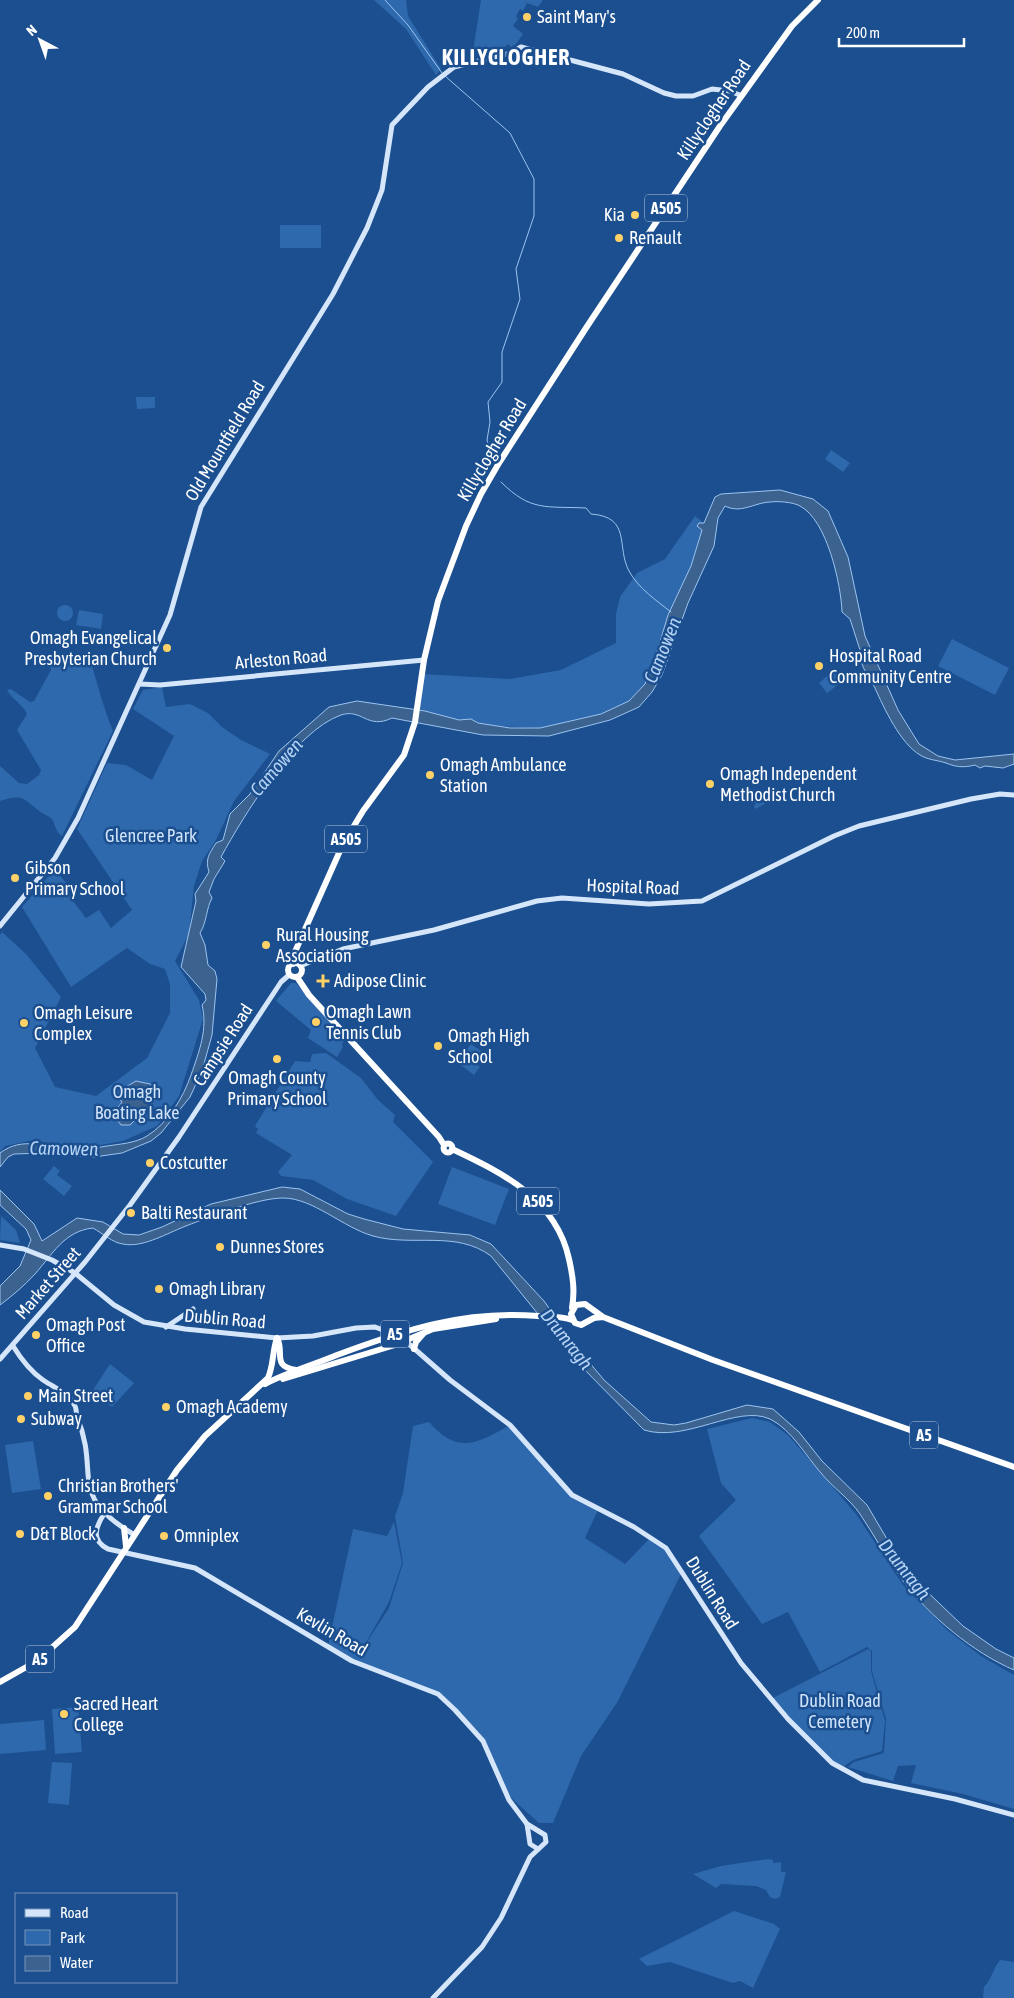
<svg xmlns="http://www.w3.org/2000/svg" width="1014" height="1998" font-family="'Asap Condensed',sans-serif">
<rect width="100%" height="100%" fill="#1b4f8f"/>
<g fill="#2e69ad">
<path d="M374,0h32l2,16 33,53 -5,6 -30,-46z"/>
<path d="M481,0h62l-5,7 -11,-4 -4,8 -3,-2 -4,7 2,3 -5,7 10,8 -7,10 -5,3 -3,-3 -4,4 -32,9z"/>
<rect x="280" y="225" width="41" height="23"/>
<path d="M136,397h19v11l-18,1z"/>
<path d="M831,450l19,13 -7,9 -18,-13z"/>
<path d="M695,516l9,7 -6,3 4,3 -11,37 -23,49 -14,47 -9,22 -16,17 -28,13 -61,14 -46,-2 -16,-3 -7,-4 -12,1 -41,-11 4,-35 88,5 51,-9 55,-27v-29l4,-17 17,-24 28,-14z"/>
<circle cx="65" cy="613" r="8"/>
<path d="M79,610l24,4 -2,15 -25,-4z"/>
<path d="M952,639l57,29 -14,27 -57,-29z"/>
<path d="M59,656l15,9h11l5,-5c8,25 13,47 23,71l-51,105c-7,-5 -6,-10 -10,-17 -3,-3 -7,-4 -10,-6 -19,-13 -16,-20 -42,-12v-35l19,17 8,1 12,-9 2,-5 -24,-40 10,-16c-4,-10 -15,-14 -20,-24l4,-1 19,13 4,-1 17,-31 -1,-4z"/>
<path d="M834,670l9,11 -16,12 -8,-10z"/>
<path d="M162,687l4,20 24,-3 18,9 14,14 19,13 29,14 -36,47 -18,39 -14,21 -8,25 -5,48 -14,27 24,39 4,19 -24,77 -22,30 -34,15 -22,4 -35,2 -32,-7 -29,6 -5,6v-217l2,-3 24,22 35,43 -26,51 20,39 41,9 51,-38 23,-45v-29l-5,-15 -15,-5 -23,-16 -56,39 -49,-80 33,-38 16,20 -1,8 16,21 13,-8 12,18 21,-18 -55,-81 30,-66 19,2 26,15 22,-44 -41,-27 10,-19z"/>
<path d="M751,790l14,7 -2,4 3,-1 2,2 -13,7 -1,-3 2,-2 -12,-7z"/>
<path d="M291,983h5l46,53 2,5 -2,4 1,2 -6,10 -29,-19 3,-8 -35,-29z"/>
<path d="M471,1044l17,12 -6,8 -17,-12z"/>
<path d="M326,1053l35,25 17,22 17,15 -2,7 40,40 -37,54 -49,-17 -34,-19 -32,-4 -3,-4 14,-17 -36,-22 2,-4 -3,-3 40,-65 15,1 2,-8z"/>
<path d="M463,1054l17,13 -6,8 -17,-13z"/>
<path d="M54,1166l6,5 -3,4 15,11 -8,10 -21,-17z"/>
<path d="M452,1167l57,22 -14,36 -57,-21z"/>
<path d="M1,1216l15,14 4,13 -20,-3z"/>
<path d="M110,1364l24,19 -22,24 -21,-14z"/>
<path d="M752,1418l18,4 18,13 68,79 47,71 44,45 34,26 33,19v134l-51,-15 -52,-11 5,-18 -18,1 -5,15 -45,-14 6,-5 30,-9 2,-34 -14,-48v-20l-5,-4 -47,25 -32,-60 -26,12 -63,-88 37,-36 -15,-17 -14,-54z"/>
<path d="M429,1422c29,33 47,22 81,3l53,61 35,24 -13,28 40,26 25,-26 8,4 24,30 -64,129 -37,55 -28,67h-14l-28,-25 -25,-56 -46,-49 -84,-32 1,-3 -2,4 -27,-16 25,-117 34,7 7,-14 8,41 -13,39 -28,49 28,-43 14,-45 -8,-47 8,-23 10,-67z"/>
<path d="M33,1441l8,48 -29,4 -7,-48z"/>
<path d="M868,1649l3,2v20l14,50 -3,30 -29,9 -10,7 -10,-6 -62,-62z"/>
<path d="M78,1707l4,45 -27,2 -3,-45z"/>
<path d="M44,1720l2,30 -46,4v-30z"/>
<path d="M52,1762l20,1 -3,42 -21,-2z"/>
<path d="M768,1859l5,1v3l8,-1v10h5l-6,25 -5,2 -5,-2 -4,-7 -10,-4 -35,-2 -5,4 -23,-14 28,-8z"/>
<path d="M734,1911l40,13 6,5 -27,59 -13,-7 -7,2 -63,-21 -23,4 -8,-7z"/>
<path d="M1000,1960l14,2v36h-31l1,-11c8,-8 9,-19 16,-27z"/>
</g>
<g fill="#3c6290" stroke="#9cc4f0">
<path d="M780,490l33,9 15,12 20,46 17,79 33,74 21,34 19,12 17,4 59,-6v10l-11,4 -18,-2 -5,2 -5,-3c-12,3 -19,2 -29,-2 -9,-3 -18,-3 -26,-8 -20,-12 -36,-47 -45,-67 -5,-10 -16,-22 -14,-35l-11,-34 -8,-7c-1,-28 -15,-92 -42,-106 -7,-4 -22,-5 -30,-4 -17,1 -29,12 -45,4l-7,12 -4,28 -26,57 -26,72 -10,17 -13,15 -29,13 -61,16 -66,-1 -91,-17c-25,12 -30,-10 -51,-3 -46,16 -97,100 -120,142l4,4 -11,18 -5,13 3,6c-6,11 -5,24 -12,35l5,12 3,20 7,6 2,8 -5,56 -10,36 -12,26 -29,36 -10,8 -29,12 -28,4 -49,-4 -31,1 -6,3 -8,10v-14c23,-17 44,-6 69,-3 14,1 25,-2 38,-4 13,-2 29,-3 40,-10 21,-13 36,-38 44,-61 8,-23 17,-46 11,-70l4,-5 -1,-6 -24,-27 15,-66 -1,-7 14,-22c-4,-13 0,-18 7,-29l7,-3 7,-26 20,-20 29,-43 50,-44 28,-6 68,10 34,9 12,-1 7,4 32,5h30l61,-14 28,-13 16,-17 9,-22 14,-47 23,-49 11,-36 -5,-4 2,-3h5l11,-26 6,-3z"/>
<path d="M136,1081l14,3 6,8 -1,8 -25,25h-9l-8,-11 9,-12 -4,-5 1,-6z"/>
<path d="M282,1187l18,2 48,25 16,5 39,10 67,6 21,9 53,57 35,49 25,30 47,42 23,3 12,-2 61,-18 26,4 26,23 23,29 45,44 27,46 24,32 45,43 33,23 18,9v12c-40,-17 -85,-54 -111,-89 -16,-21 -28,-45 -43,-67 -11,-16 -27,-26 -39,-41 -16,-18 -29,-43 -51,-54 -33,-15 -84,24 -126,11l-68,-69 -85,-105c-35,-26 -78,-9 -118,-20 -31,-9 -60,-38 -90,-38 -26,0 -77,20 -102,30 -17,7 -40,20 -58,16 -10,-1 -21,-11 -30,-16 -29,3 -41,27 -58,46 -11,12 -23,22 -35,31v-19l20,-20 11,-26 -5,-11 -26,-24v-15l34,34 8,17 35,-23 26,4 20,12 16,1 23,-8 49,-23z"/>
</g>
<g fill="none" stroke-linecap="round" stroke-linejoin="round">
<g stroke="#9cc4f0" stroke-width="1">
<path d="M385,0l23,25 34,48"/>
<path d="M445,76l65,57 24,46v37l-18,53 4,30 -18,53v30l-14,20 2,20 -3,18 5,20"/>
<path d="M501,482c30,30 45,24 85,26l5,6c41,3 25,33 38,57 9,17 28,30 42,41"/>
</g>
<g stroke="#d6e6fa" stroke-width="5">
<path d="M140,684l20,1 264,-25"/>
<path d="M0,926l55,-68 23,-40 92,-203 31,-108 132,-213 34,-66 15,-38 10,-65 36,-38 26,-20 57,-14 10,-6 102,27 41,19 12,3h17l19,-7 18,2 12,5"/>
<path d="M300,966l43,-17 91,-19 103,-29 25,-3 87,6 53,-3 132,-65 25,-10 112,-27 29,-5 14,1"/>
<path d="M0,1245l24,4 28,11 23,13 39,32 30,17 41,7 92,9 36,-2 43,-8 19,-1 26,10 49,43 60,45 62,70 62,32 32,21 75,115 47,56 44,44 31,17 92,19 59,16"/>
<path d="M166,1327l27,-18"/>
<path d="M13,1346c8,13 17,25 30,34 10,7 27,14 32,26 2,4 1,8 2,11 24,57 -11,77 56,117"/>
<path d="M0,1359l85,-97 45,-57 49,-68 102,-155 8,-7"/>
<path d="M104,1514c-9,14 -13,26 4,35l87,19 157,93 86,33 17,16 28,31 26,59 18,24 18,11 1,7 -16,15 -29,61 -19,29 -49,51"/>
<path d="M527,1824l3,20 8,5"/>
</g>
<g stroke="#fff" stroke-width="6">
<circle cx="295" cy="970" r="7"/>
<path d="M293,964l1,-10 49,-110 20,-33 41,-56 11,-33 9,-62 14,-59 28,-75 15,-32 18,-31 87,-135 134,-202 72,-100 26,-26"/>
<path d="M297,977l12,18 130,142 5,8"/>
<circle cx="448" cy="1148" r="4.5"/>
<path d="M452,1149c51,24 104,50 117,110 4,18 6,32 3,49"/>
<path d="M603,1317l-9,1 -13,7 -6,-2 -4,-9 5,-9 9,-1 18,13 110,43 301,107"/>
<path d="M277,1338c8,15 -6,28 19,32"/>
<path d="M414,1349l2,-7 7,-8"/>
<path d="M283,1379l112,-34 38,-16 63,-10"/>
<path d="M265,1384c23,-12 48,-19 72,-29 67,-25 127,-45 201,-39 11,1 23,0 34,4"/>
<path d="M124,1528l2,18"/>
<path d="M0,1682l37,-21 38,-34 102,-157 28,-34 63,-58c6,-14 4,-26 9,-40"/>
</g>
</g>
<g fill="#ffd166" stroke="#1b4f8f" stroke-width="2">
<circle cx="527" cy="17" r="5"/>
<circle cx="635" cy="215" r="5"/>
<circle cx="619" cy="238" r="5"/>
<circle cx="167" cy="648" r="5"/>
<circle cx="819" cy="666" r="5"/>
<circle cx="430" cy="775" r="5"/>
<circle cx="710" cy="784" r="5"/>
<circle cx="15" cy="878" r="5"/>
<circle cx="266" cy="945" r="5"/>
<path d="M320.5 973.5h5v5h5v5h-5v5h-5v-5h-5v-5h5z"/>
<circle cx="316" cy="1022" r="5"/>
<circle cx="24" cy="1023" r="5"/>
<circle cx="438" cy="1046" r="5"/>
<circle cx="277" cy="1059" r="5"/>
<circle cx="150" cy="1163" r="5"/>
<circle cx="131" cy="1213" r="5"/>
<circle cx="220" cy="1247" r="5"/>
<circle cx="159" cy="1289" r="5"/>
<circle cx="36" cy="1335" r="5"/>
<circle cx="28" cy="1396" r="5"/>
<circle cx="166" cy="1407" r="5"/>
<circle cx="21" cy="1419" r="5"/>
<circle cx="48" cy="1496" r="5"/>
<circle cx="20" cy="1534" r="5"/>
<circle cx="164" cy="1536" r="5"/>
<circle cx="64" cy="1714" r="5"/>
</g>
<g text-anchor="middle" stroke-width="5" stroke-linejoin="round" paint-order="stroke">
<g fill="#1b4f8f" stroke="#bbcadd" stroke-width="1">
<rect x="645" y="194.5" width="42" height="27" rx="4"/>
<rect x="325" y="825.5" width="42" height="27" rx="4"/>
<rect x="517" y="1187.5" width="42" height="27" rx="4"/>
<rect x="381" y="1320.5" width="28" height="27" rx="4"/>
<rect x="910" y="1421.5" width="28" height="27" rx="4"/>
<rect x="26" y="1645.5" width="28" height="27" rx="4"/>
</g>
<g font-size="16" font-weight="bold" fill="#fff">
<text x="666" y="214">A505</text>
<text x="346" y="845">A505</text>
<text x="538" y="1207">A505</text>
<text x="395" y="1340">A5</text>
<text x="924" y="1441">A5</text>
<text x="40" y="1665">A5</text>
</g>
<g font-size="18" fill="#fff" stroke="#1b4f8f" text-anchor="start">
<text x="537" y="23">Saint Mary's</text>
<text x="625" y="221" text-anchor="end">Kia</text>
<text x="629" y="244">Renault</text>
<text x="157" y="644" text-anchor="end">Omagh Evangelical<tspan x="157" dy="21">Presbyterian Church</tspan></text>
<text x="829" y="662">Hospital Road<tspan x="829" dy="21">Community Centre</tspan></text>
<text x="440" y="771">Omagh Ambulance<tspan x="440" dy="21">Station</tspan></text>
<text x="720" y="780">Omagh Independent<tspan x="720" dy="21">Methodist Church</tspan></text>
<text x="25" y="874">Gibson<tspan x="25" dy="21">Primary School</tspan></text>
<text x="276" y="941">Rural Housing<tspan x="276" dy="21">Association</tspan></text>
<text x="334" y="987">Adipose Clinic</text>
<text x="326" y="1018">Omagh Lawn<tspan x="326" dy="21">Tennis Club</tspan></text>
<text x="34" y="1019">Omagh Leisure<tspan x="34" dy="21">Complex</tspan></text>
<text x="448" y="1042">Omagh High<tspan x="448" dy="21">School</tspan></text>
<text x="277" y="1084" text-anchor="middle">Omagh County<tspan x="277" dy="21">Primary School</tspan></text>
<text x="160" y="1169">Costcutter</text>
<text x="141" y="1219">Balti Restaurant</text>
<text x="230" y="1253">Dunnes Stores</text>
<text x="169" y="1295">Omagh Library</text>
<text x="46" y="1331">Omagh Post<tspan x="46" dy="21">Office</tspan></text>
<text x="38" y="1402">Main Street</text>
<text x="176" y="1413">Omagh Academy</text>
<text x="31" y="1425">Subway</text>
<text x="58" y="1492">Christian Brothers'<tspan x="58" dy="21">Grammar School</tspan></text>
<text x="30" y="1540">D&amp;T Block</text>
<text x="174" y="1542">Omniplex</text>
<text x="74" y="1710">Sacred Heart<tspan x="74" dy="21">College</tspan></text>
</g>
<g font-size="18" fill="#fff" stroke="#1b4f8f">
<text transform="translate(714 110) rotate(-56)" y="6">Killyclogher Road</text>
<text transform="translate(225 441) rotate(-59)" y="6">Old Mountfield Road</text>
<text transform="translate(492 450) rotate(-59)" y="6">Killyclogher Road</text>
<text transform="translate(281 659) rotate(-5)" y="6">Arleston Road</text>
<text transform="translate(633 887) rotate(2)" y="6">Hospital Road</text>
<text transform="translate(223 1045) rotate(-57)" y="6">Campsie Road</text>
<text transform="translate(48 1283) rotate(-49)" y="6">Market Street</text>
<text transform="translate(225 1319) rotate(5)" y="6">Dublin Road</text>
<text transform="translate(712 1593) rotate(58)" y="6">Dublin Road</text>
<text transform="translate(332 1632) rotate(30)" y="6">Kevlin Road</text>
</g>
<g font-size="18" fill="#cfe3fa" stroke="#1b4f8f">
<text x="151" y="842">Glencree Park</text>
<text x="137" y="1098">Omagh<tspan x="137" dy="21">Boating Lake</tspan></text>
<text x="840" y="1707">Dublin Road<tspan x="840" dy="21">Cemetery</tspan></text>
</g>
<g font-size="19" font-style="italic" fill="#b5d3f5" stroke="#1b4f8f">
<text transform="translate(662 650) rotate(-68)" y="7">Camowen</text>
<text transform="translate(276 767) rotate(-49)" y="7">Camowen</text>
<text transform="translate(64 1148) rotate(1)" y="7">Camowen</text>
<text transform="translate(567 1339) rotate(52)" y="7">Drumragh</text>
<text transform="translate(905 1569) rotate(52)" y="7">Drumragh</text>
</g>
<g font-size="22" font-weight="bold" letter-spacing="1" fill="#fff" stroke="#1b4f8f">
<text x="506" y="65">KILLYCLOGHER</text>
</g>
</g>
<rect x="15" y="1893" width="162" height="90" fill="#1b4f8f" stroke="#7695bc"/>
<rect x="25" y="1909" width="25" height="8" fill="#d6e6fa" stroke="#7695bc"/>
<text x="60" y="1918" font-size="15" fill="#ffffff">Road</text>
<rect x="25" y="1930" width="25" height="15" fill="#2e69ad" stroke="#7695bc"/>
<text x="60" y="1943" font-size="15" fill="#ffffff">Park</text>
<rect x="25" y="1956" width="25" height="15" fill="#3c6290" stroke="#7695bc"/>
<text x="60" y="1968" font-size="15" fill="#ffffff">Water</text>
<g transform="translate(40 40) rotate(319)" stroke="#1b4f8f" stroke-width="4" paint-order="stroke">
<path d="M0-4L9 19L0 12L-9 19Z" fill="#ffffff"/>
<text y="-8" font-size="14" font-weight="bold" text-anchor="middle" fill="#ffffff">N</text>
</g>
<path d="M839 38v8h125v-8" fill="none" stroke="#ffffff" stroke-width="2.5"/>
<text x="846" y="38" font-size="15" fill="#ffffff" stroke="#1b4f8f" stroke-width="4" paint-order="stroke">200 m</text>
</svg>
